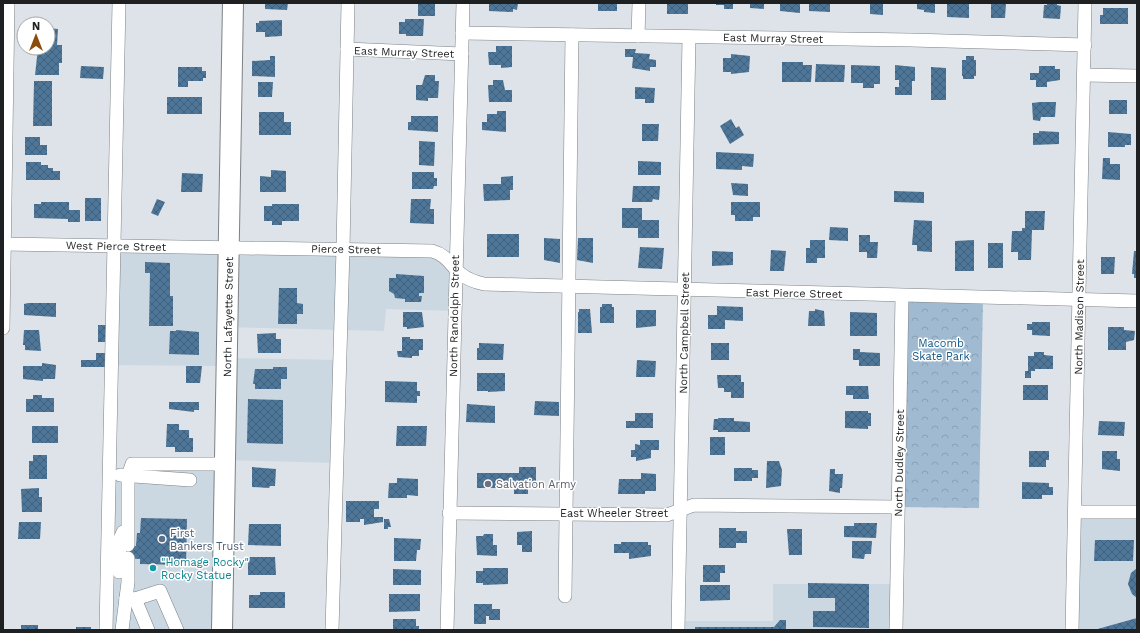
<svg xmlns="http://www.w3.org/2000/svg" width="1140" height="633" font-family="'Work Sans',sans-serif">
<defs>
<pattern id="park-crowns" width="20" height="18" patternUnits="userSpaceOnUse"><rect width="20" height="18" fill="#a0bbd1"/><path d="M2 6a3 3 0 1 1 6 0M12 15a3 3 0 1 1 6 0" fill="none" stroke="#89a0b3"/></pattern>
<pattern id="building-cross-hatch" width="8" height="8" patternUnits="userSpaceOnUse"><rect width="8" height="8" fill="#4e7698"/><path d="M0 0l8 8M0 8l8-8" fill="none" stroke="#40607c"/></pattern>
</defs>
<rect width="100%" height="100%" fill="#dde3e8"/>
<g fill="#cbd7e1">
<path d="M115,246l317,5 17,8 6,52 -69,-2 -2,22 -156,-4 -1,31 113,2 -3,103 -112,-3 2,-94 -115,-1z"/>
<path d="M110,468l115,2 -3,160h-116z"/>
<path d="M1075,512h62v118h-65z"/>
<path d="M773,584h124l-1,46h-218v-9h95z"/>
</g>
<path fill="url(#park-crowns)" d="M902,296l81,2 -4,210 -81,-1z"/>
<g fill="url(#building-cross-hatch)">
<path d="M265,3h23l-1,7 -22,-1z"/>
<rect x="418" y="3" width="17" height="13"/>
<path d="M489,3h29l-1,7 -4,-1v3l-24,-1z"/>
<rect x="598" y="3" width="19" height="8"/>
<rect x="667" y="3" width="21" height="11"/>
<path d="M716,3h17v6h-9v-4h-8z"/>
<path d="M750,3h14v6l-14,-1z"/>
<path d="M780,3h20v10l-20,-2z"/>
<path d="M809,3h21v9l-21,-1z"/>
<path d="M870,3h13v12l-13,-1z"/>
<path d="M917,3h18v10l-11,-1v-2l-7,-1z"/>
<path d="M947,3h22v15l-22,-1z"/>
<path d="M991,3h15l-1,15h-14z"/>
<path d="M1047,3h10v2l4,1 -1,13 -17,-1 1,-13h3z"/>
<path d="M1103,8h25v16h-28v-9h3z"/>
<path d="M405,19h19l-1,17h-17v-2h-7v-12h6z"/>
<path d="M282,20v16l-17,1v-5h-9v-9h3v-2z"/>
<path d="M48,28l10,1 -1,16h5v18h-3v12h-24l3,-27h10z"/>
<path d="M496,46h16v21l-11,1v-3h-12l-1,-13h8z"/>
<path d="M625,49h11l-1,4 15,1 -1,5 7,1v7h-6v4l-18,-3 1,-11h-8z"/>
<path d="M731,54l19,2 -1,16 -18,2v-2h-8v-14h8z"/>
<path d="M270,56h5v21l-23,-1v-15l18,-1z"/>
<path d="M966,56h8v4h2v16h-2v3h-11v-3h-1v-16h4z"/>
<path d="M782,62h21v3h9l-1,17h-29z"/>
<path d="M816,64l29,1 -1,17h-29z"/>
<path d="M851,65l29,1v18h-6v4h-11v-5h-12z"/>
<path d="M895,65l20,2v14h-3v14h-17v-8h4v-7h-4z"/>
<path d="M81,66l23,1 -1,12 -23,-1z"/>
<path d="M1039,66h16v3h5v11l-13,2v5h-11v-7h-6v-7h9z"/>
<path d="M178,67h24v4h4v7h-3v3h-15v6h-10z"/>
<path d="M931,67l15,1v32h-15z"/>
<path d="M425,75h10v6h4l-1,17h-10v3l-12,-1v-15h6z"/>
<path d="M493,80h10l2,10h7v12h-23l-1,-17h5z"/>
<path d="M34,81h18v45h-19z"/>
<path d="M258,82h15l-1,15h-14z"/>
<path d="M635,87l20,1 -1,15h-9v-4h-10z"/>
<rect x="167" y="97" width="35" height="17"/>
<rect x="1109" y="100" width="18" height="14"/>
<path d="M1040,102h16l-1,15h-14l-1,4 -7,-1 -1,-17z"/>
<path d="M497,111h9v21l-24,-2v-8h5v-8h10z"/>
<path d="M259,112h25v10h7v13h-32z"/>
<path d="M411,116h27v16l-30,-2v-8h3z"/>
<path d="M731,119l5,9 3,-2 5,9 -14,9 -10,-18z"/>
<path d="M642,124h17l-1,17h-16z"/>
<path d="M1039,131l20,1v12l-26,1v-12h6z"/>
<path d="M1108,132l23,2v11h-6v2h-17z"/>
<path d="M25,137h15v8h7v10h-22z"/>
<path d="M419,141l16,1 -1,24 -15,-1z"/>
<path d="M716,152l38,2 -1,13 -11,-1v4l-26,-1z"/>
<path d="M1103,158h7v6h10v16l-18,-1z"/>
<path d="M638,161l23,1v13h-23z"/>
<path d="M26,162h15v3h7v3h5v3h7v9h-34z"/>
<path d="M271,170l15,1v21h-26v-16l11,1z"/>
<path d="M412,172h22v6h3v8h-3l-1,3h-21z"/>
<path d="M182,173l21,1 -1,18h-21z"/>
<path d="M513,176v14h-3v10l-26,1 -1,-17h18v-7z"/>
<path d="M731,183l17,1v12l-15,-1z"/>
<path d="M633,186h27l-1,14 -6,-1 -1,3h-20z"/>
<path d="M894,191l30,1v11l-30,-1z"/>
<rect x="85" y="198" width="16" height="23"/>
<path d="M157,199l8,3 -7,14 -7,-3z"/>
<path d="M411,199h20l-1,10h4v15l-24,-1z"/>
<path d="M41,202h28v8h11v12h-12v-3l-34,-1v-14h7z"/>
<path d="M731,202h29v15h-7v4h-18v-6h-4z"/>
<path d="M272,204h27v17h-17v4h-10v-4h-8v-15h8z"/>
<path d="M622,208h20v12h17v18h-21v-10h-16z"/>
<path d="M1025,211h20l-1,19h-12l-1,30h-13v-8h-7l1,-21h10v-3h3z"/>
<path d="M914,220l18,1v31l-15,-1v-6h-5z"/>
<path d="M830,227l18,1v13l-19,-1z"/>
<rect x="487" y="234" width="32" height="23"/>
<path d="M859,235h11v7h8l-1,16h-10v-6h-8z"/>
<path d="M544,238l16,1v24l-16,-3z"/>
<path d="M578,238h15v25l-16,-3z"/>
<path d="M810,240h15v18h-8v5h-11v-15h4z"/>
<path d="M974,240v31h-19v-30z"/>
<rect x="988" y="243" width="15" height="25"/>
<path d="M640,247l24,1 -2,21 -24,-1z"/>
<path d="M771,250l15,1 -2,20h-14z"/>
<path d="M712,251l21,1v13l-21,1z"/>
<path d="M1134,251h3v27h-3v-4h-2z"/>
<path d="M1101,257h14l-1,17h-13z"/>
<path d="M145,262l25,1v33h3v30h-24l1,-53h-5z"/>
<path d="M396,274l28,2v17h-5v3h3l-1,6h-16v-3l-10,-1 -1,-4 -5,-3v-13h7z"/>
<path d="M279,288h18v15l6,1v10h-6v10h-19z"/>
<path d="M28,303h28v14l-32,-2v-11z"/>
<path d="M602,304h10v3h2v16h-14v-16h2z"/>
<path d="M717,306l26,1v14l-18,-1v9h-17v-14h9z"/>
<path d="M579,309h11l2,24h-14v-21h1z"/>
<path d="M815,309l9,2 1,15h-17l1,-15h6z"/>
<path d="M636,310h20v16l-20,2z"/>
<path d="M403,312h19l2,15 -17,2v-2h-4z"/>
<path d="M850,312l27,1v23h-27z"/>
<path d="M1032,322h18v14l-18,-1v-5h-5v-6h5z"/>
<rect x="98" y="325" width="13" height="17"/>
<path d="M1108,327h16v3l11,1 -1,9 -8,2v8h-18z"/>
<path d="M24,330h15l2,21 -16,-1v-5h-2z"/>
<path d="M176,330l23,2v23l-30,-1 1,-23h6z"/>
<path d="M276,333v6h5v14h-23l-1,-19z"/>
<path d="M402,337h8v2h13v11h-4v6h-7v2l-14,-1 -1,-6h5z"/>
<path d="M479,343l25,1 -1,16h-26v-12h2z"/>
<rect x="711" y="343" width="18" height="17"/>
<path d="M853,349h7v3l20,1v13h-21v-6h-6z"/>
<path d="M1034,352h10v3l9,1v13h-18v2h-4v7h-6v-7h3v-15h6z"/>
<path d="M96,353h15v14h-30v-7h15z"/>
<path d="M637,360l19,1 -1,16h-19z"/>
<path d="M42,363l14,2 -1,14h-12v2l-20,-2v-13h19z"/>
<path d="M186,366h16l-2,17h-14z"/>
<path d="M273,367h14v12h-6v10h-26v-5h-2l2,-15h18z"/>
<path d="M477,373h28v18l-17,1v-1h-11z"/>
<path d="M717,375h24v7h3v16h-13v-6h-7v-4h-6z"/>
<path d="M385,381l32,1v9h3v5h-3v7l-32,-1z"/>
<rect x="1023" y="385" width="25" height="15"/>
<path d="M846,386h22l1,13h-16v-4h-7z"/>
<path d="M33,395h9v3h12v14h-28v-13h7z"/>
<path d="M248,399l35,1v44l-36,-1z"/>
<path d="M535,401l24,1v14l-25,-1z"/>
<path d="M169,402h30v8h-5v2l-25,-3z"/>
<path d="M467,404l28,2v17l-29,-1z"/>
<path d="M845,411h23v2h3v13h-3v3l-23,-1z"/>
<path d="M635,413h18v15h-27v-7h9z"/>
<path d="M718,418h16v3l16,1v10h-32v-2h-5l1,-11h4z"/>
<path d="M1099,421l26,1 -1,14 -26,-1z"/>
<path d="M167,424h12v6h10v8h4v14h-18v-5h-9z"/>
<rect x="32" y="426" width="26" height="17"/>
<path d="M397,426h30l-1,20h-30z"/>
<rect x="710" y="437" width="15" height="18"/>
<path d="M640,440h19v10h-8v8l-15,3v-4h-5v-7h4v-6l5,1z"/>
<path d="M1029,451h20v9h-3v7h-17z"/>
<path d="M1102,451h15v8h3v12l-18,-2z"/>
<path d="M33,455h14v24h-18v-18h4z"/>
<path d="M767,461h12l3,9 -1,16 -15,2z"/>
<path d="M252,467l24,2 -1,17h-5l-1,2 -17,-1z"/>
<path d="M519,467h17v20h-8v7h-14v-6h-37v-15h42z"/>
<path d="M734,468h18v2h6v8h-6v3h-18z"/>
<path d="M830,469h5v5h8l-1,14h-2v5l-11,-2z"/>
<path d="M641,473l15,1v17h-11v3h-27l1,-15h22z"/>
<path d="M397,478l21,1v17l-11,-1v3h-19l1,-15h8z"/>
<path d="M1022,482l27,1v4h4v8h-11v4h-20z"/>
<path d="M39,488v9h3v15h-20l-1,-23z"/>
<path d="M346,501h33v8h-5v8h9v5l-19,3v-6h-4v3h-14z"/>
<path d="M141,518l46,1 -1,46 -46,-1v-5l-20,-1 8,-13 8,1 1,-13h3z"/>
<path d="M384,519h5l2,8h-3v2h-4z"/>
<path d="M19,522h22l-1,17h-22z"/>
<path d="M854,523h23l-1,15 -32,-1v-11h10z"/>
<path d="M249,524h32v22l-33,-1z"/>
<path d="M719,528h17v3h11v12h-11v5h-17z"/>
<path d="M787,529h15v26h-13z"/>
<path d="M532,531v21h-10v-7h-5v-13z"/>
<path d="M484,534h9v11h4v11l-20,-1 -1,-19h7z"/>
<path d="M394,538l27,1 -1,11h-3l-1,11h-22z"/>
<path d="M1095,540h39l-1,21h-39z"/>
<path d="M852,541h20l-1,13h-6l-1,5 -12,-1z"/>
<path d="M621,542h27v3h3v11l-22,3v-6h-15v-9h7z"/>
<path d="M248,557h27l1,18h-28z"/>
<path d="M703,565h22v8h-5v9h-17z"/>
<path d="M483,568h25v16l-25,1v-2h-7v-12h7z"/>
<path d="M1137,568v30l-5,-4 -4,-10 3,-11z"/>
<path d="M393,569l28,1v15h-28z"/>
<path d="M808,583l61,1v44l-56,-1v-16h22v-13h-27z"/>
<path d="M700,585h30v15l-30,1z"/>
<path d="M260,592h25v16h-36v-13h11z"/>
<path d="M389,594h31v17l-31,1z"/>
<path d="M474,604h18v5h8v11h-11v-4h-3v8h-12z"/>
<path d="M1137,618v12h-43z"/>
<path d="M393,619h23v7h3v4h-26z"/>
<path d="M780,620h6v10h-91v-3h79z"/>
<rect x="21" y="625" width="17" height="5"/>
<rect x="76" y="627" width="15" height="3"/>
</g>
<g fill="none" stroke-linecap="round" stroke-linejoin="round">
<g stroke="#7d8286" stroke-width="14">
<g id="minor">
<path d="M462,33l449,7 174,5"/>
<path d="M638,36l1,-33"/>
<path d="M347,49l115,5"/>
<path d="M1084,75l53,1"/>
<path d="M3,244l429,7c15,4 18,14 29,23 7,6 14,8 23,10l653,17"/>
<path d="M3,328l5,-325"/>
<path d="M120,475l70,5"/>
<path d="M1075,512h62"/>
<path d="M449,513l218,2 27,-10 204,2"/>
<path d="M128,545v-69l4,-12h93"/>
<path d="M119,572l1,-33 3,-7"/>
<path d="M565,596l7,-561"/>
<path d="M126,598l9,1 25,-8 17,39"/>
<path d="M135,599l13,31"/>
<path d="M106,630l13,-627"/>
<path d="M122,630l6,-48v-24"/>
<path d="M332,630l11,-381 5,-246"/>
<path d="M447,630l16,-627"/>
<path d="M678,630l11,-593"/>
<path d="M896,630l6,-334"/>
<path d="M1072,630l13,-627"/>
</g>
</g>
<g stroke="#7d8286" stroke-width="22">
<path id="highway" d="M222,630l11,-627"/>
</g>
<use href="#minor" stroke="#fff" stroke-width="13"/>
<use href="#highway" stroke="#fff" stroke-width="20"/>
</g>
<circle fill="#6b7280" stroke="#fff" stroke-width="1.5" cx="488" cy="484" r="4"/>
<circle fill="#5c6f8a" stroke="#fff" stroke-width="1.5" cx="162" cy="539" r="4"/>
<circle fill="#0f9aa8" stroke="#fff" stroke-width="1.5" cx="153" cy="568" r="4"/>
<g text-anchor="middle" stroke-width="3" stroke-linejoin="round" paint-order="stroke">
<g font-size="11" fill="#1e2022" stroke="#fff">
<text transform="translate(773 38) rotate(1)" y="4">East Murray Street</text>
<text transform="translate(404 52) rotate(2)" y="4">East Murray Street</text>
<text transform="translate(116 246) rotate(1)" y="4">West Pierce Street</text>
<text transform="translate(346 249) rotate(1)" y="4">Pierce Street</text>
<text transform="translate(794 293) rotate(1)" y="4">East Pierce Street</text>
<text transform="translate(454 316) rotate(-89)" y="4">North Randolph Street</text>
<text transform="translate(228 317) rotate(-89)" y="4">North Lafayette Street</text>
<text transform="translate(1079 317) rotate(-89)" y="4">North Madison Street</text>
<text transform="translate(684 333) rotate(-89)" y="4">North Campbell Street</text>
<text transform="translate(899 463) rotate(-89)" y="4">North Dudley Street</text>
<text x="614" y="517">East Wheeler Street</text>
</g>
<g font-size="11" fill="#145785" stroke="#fff">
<text x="941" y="347">Macomb<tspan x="941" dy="13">Skate Park</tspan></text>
</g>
<g font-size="11" fill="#5b616d" stroke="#fff" text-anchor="start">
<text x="496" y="488">Salvation Army</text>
</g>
<g font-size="11" fill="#4e5e75" stroke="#fff" text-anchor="start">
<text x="170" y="537">First<tspan x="170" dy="13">Bankers Trust</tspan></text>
</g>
<g font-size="11" fill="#0d838f" stroke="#fff" text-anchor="start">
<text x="161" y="566">"Homage Rocky"<tspan x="161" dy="13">Rocky Statue</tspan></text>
</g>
</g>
<rect width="1140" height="633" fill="none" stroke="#1e2022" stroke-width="8"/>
<g transform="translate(36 36)"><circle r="19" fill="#ffffff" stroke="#a5a6a7"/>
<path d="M0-3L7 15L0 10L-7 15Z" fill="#8a4d0c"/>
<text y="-6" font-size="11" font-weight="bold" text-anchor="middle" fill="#1e2022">N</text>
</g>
</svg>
